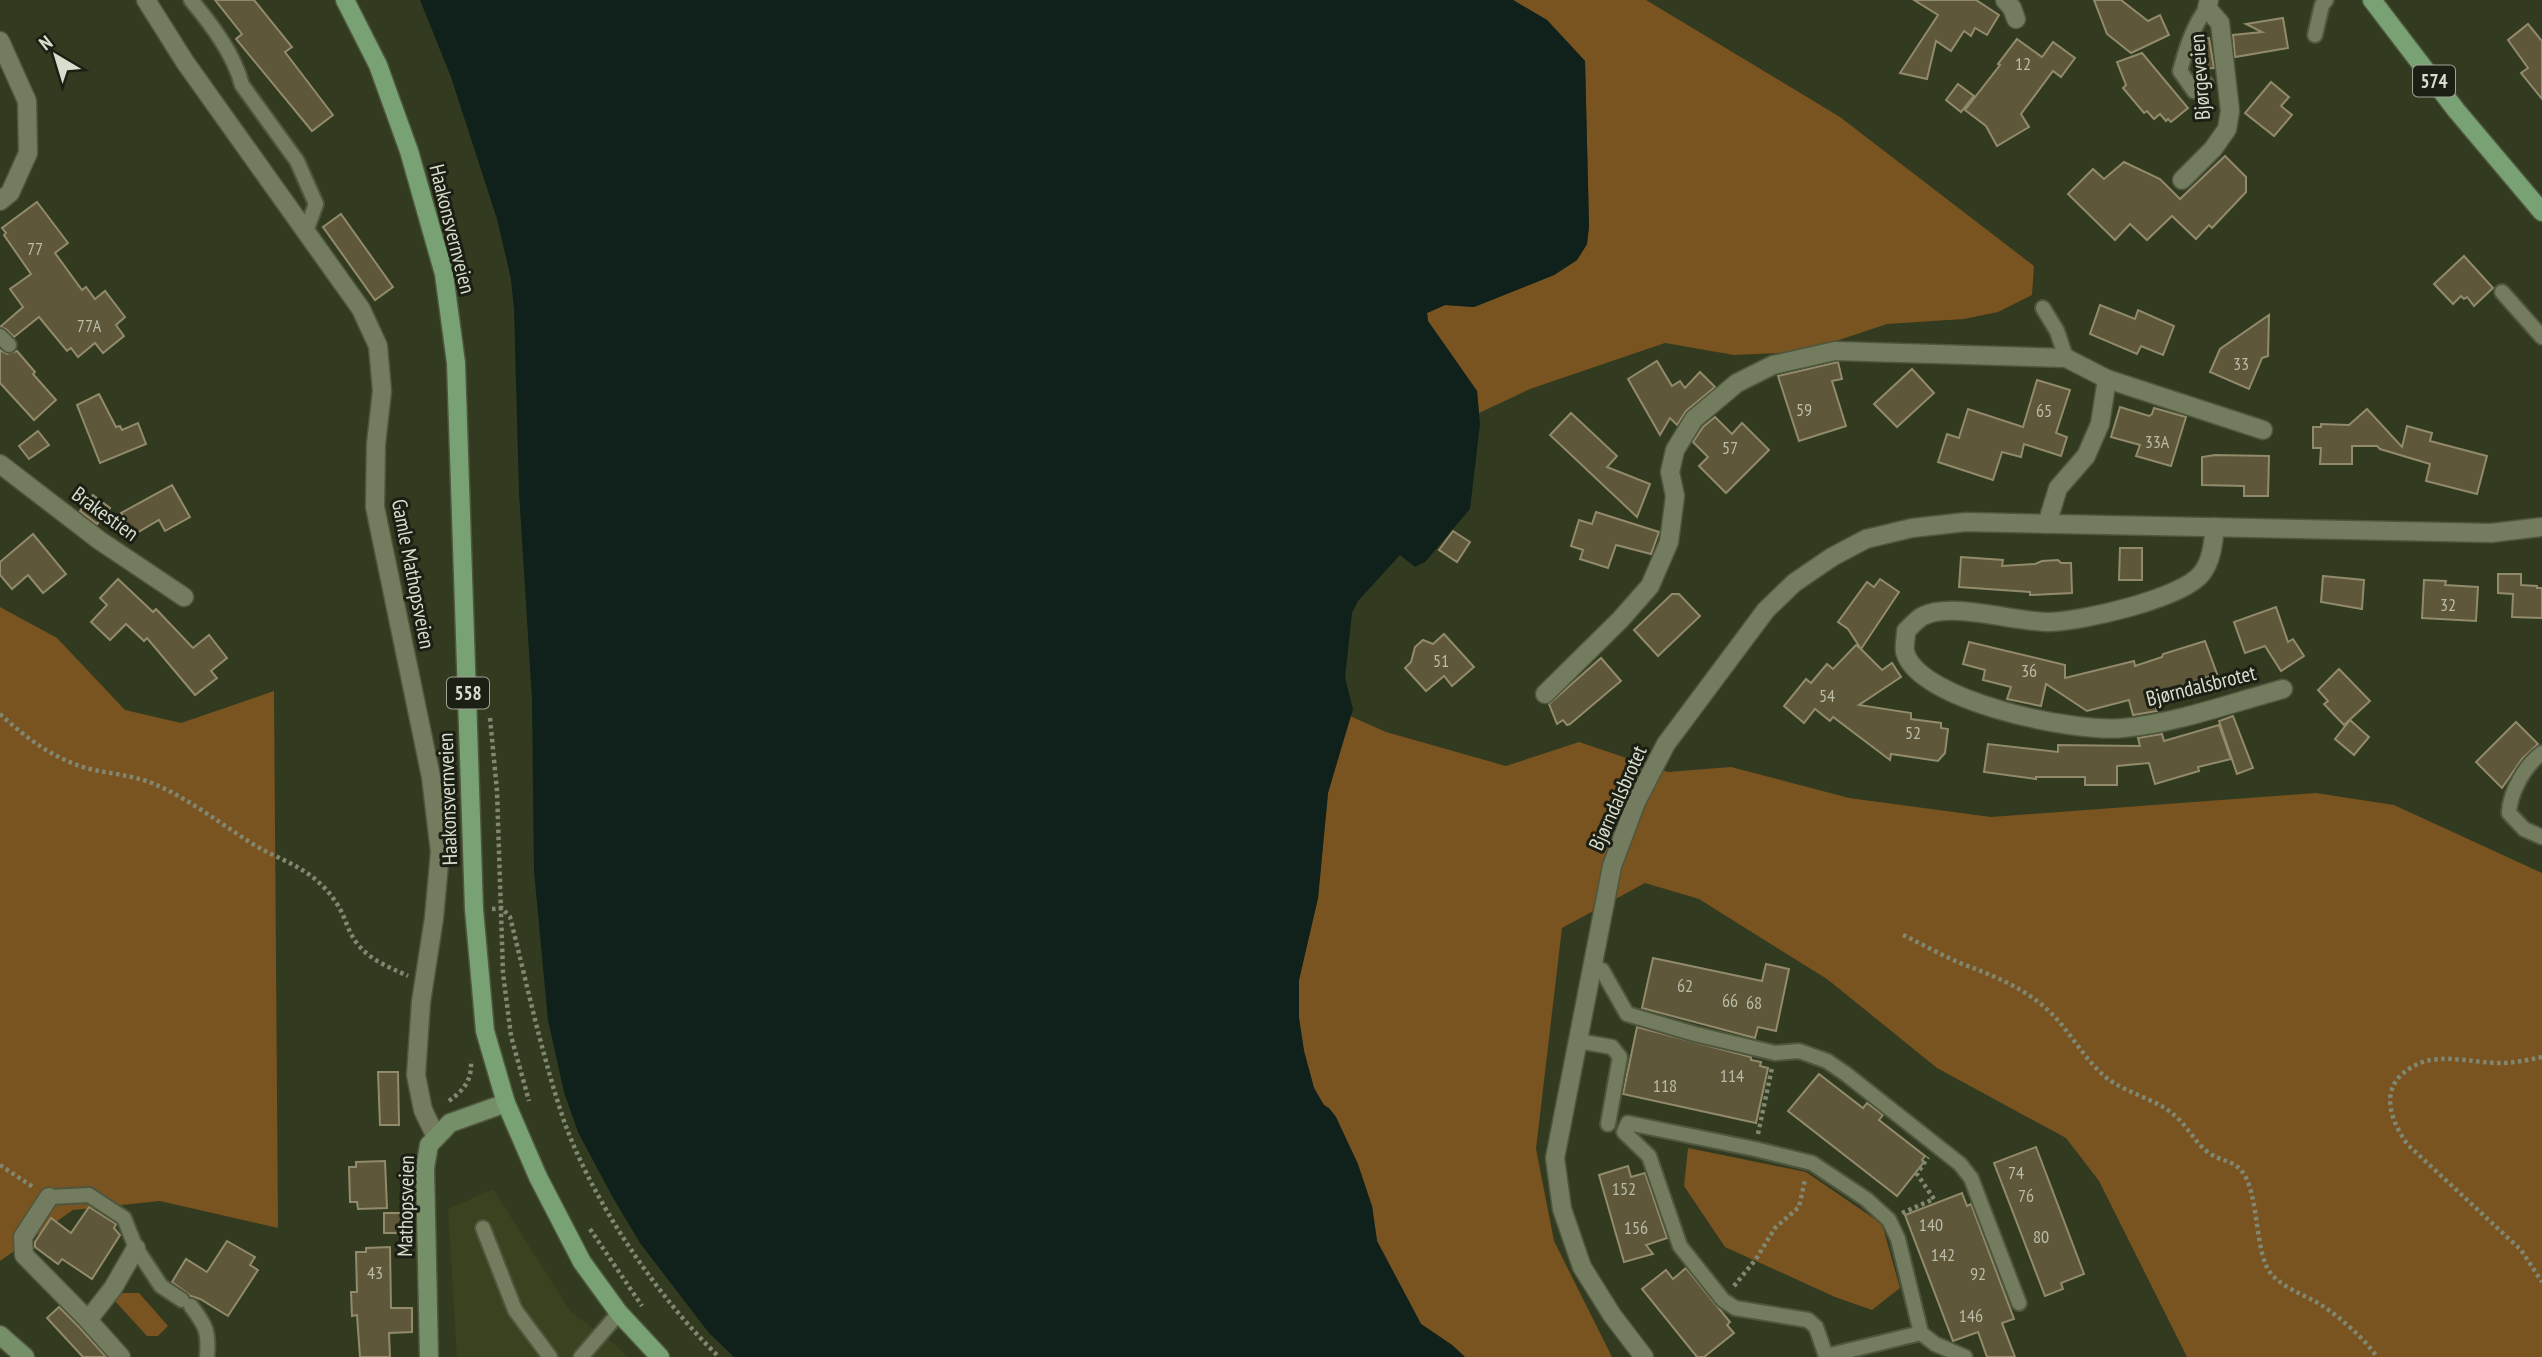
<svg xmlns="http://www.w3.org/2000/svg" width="2542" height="1357" font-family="'PT Sans Narrow',sans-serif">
<rect width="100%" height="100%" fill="#323a1f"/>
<path fill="#394320" d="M493,1189l78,123 42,31 14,14h-170l-9,-148z"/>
<g fill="#795320">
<path d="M1513,0h133l194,117 194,149 -2,29 -34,17 -34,7 -77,5 -84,28 -69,3 -69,-12 -135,46 -51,24 -2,-22 -49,-70 -1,-8 18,-8 29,2 80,-32 23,-15 10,-16 2,-18 -4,-165 -38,-41z"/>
<path d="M0,607l57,31 68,72 56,13 93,-32 4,537 -118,-27 -87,9 -73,51z"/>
<path d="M1350,716l36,16 120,34 73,-24 89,30 63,-5 118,31 142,19 325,-24 78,12 148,68v484h-355l-88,-176 -33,-43 -129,-70 -110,-89 -128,-80 -54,-16 -83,45 -26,221 18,92 58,116h-147l-13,-12 -31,-21 -44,-83 -5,-35 -58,-118 -10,-37 -5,-33v-38l19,-82 10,-105z"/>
<path d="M1688,1148l118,24 76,52 18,64 -28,22 -37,-13 -110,-50 -41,-61z"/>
<path d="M122,1293h17l29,33 -10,10h-11l-33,-36z"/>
</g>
<path fill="#10201b" d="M420,0h1093l34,20 38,41 4,165 -2,18 -10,16 -23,15 -80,32 -29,-2 -18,8 1,8 49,70 3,33 -10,85 -45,53 -10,5 -15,-12 -42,46 -6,12 -7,65 8,31 -25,84 -10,105 -19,82v38l5,33 10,37 10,17 5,3 7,9 22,47 14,42 5,35 44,83 31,21 13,12h-731l-25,-24 -69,-90 -28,-47 -34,-64 -14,-40 -16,-72 -14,-149 -2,-172 -13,-207 -5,-183 -3,-30 -14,-60 -46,-142z"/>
<g fill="#5e5739" stroke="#918b6b" stroke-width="2">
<path d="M215,0h39l38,47 -7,5 48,63 -21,16 -76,-92 6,-5z"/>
<path d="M1914,0h62l23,15 -12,20 -12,-7 -4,8 -7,-5 -13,20 -15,-10 -9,38 -27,-6 38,-58z"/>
<path d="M2094,0h27l27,21 12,-6 9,20 -38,18 -24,-19z"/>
<path d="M2283,18l5,30 -53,9 -2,-22 29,-3 -16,-8z"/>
<path d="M2528,24l14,17v58l-21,-26 7,-5 -20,-28z"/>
<path d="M2209,38l5,30 -14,1 -3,-21 4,-9z"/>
<path d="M2017,39l25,18 11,-15 22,16 -14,19 -8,-6 -32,43 8,13 -32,19 -11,-20 -21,-16 35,-45 -2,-1z"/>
<path d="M2142,53l46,55 -17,14 -3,-3 -2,2 -6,-7 -6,5 -7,-8 -3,2 -21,-25 3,-3 -9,-23z"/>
<path d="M2271,82l18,15 -8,9 11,9 -18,21 -29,-23z"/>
<path d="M1958,84l16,12 -13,16 -15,-12z"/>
<path d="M2225,156l21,21v15l-34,36 -3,-3 -13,14 -24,-23 -25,24 -17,-16 -15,16 -47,-46 25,-25 11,10 20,-17 36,17 20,20z"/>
<path d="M37,202l31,41 -13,10 27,37 4,-3 9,12 10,-8 20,26 -9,8 8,11 -21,17 -8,-10 -17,14 -7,-9 -4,3 -28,-34 -25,20 -8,-8 -6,-2 23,-20 -13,-18 21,-15 -27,-39 2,-2 -4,-5z"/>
<path d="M341,214l52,73 -18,13 -52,-73z"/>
<path d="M2464,256l29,32 -19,18 -7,-9 -3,2 -3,-3 -8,8 -19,-20z"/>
<path d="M2100,305l35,14 3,-9 36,16 -11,29 -22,-9 -4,8 -47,-20z"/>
<path d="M2269,315l-1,41 -6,2 -13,31 -39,-17 10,-23z"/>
<path d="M0,350l7,4 10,-3 18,21 -2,2 23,26 -22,20 -34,-37z"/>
<path d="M1657,361l15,25 8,-5 5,7 15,-16 15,15 -29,24 -9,14 -7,-7 -10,17 -32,-56z"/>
<path d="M1838,362l4,17 -10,2 14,45 -47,15 -21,-65z"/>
<path d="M1912,369l22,24 -37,34 -23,-23z"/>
<path d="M2037,380l33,10 -14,43 11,4 -6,19 -37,-12 -3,13 -19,-5 -9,28 -55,-18 9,-28 12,4 9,-29 55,18z"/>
<path d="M99,394l17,33 4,-1 2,4 16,-7 8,21 -46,19 -23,-58z"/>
<path d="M2120,407l29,9 3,-2 2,-6 32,9 -15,49 -35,-10 4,-11 -29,-8z"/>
<path d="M2367,409l35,38 5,-21 25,7 -2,8 57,15 -10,38 -51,-13 4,-17 -50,-15 -3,-3h-25v18h-32l1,-16h-8v-21h8v-3l28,1z"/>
<path d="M1571,413l46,43 -10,11 43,17 -13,33 -87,-82z"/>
<path d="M1715,417l17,17 10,-11 27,27 -43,43 -27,-27 9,-9 -15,-15 10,-15z"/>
<path d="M38,431l11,14 -20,14 -10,-13z"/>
<path d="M2215,455l54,1 -1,40h-24v-10l-42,-1v-28z"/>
<path d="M172,485l18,32 -25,14 -6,-11 -26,15 -12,-22z"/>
<path d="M93,495l17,13 -13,16 -17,-13z"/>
<path d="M1596,512l63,20 -8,22 -35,-9 -8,23 -28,-9 3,-9 -12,-4 8,-26 13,4z"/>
<path d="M1453,531l17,11 -13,20 -18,-12z"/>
<path d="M33,534l33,40 -23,19 -15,-18 -16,14 -12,-14v-13z"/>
<path d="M2120,548h22v32h-23z"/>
<path d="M1961,557l42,3 -1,6 33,-2 7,-3 16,-1 3,3h10l1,30 -42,2v-3l-71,-5z"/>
<path d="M2498,574h23v11l16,1v2h5v30l-30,-1 1,-23 -15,-1z"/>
<path d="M2323,576l41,4 -2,29 -41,-7z"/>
<path d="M118,579l35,33 3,-3 37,39 16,-13 18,23 -16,13 6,7 -22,17 -48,-57 -3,3 -18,-17 -16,16 -19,-18 16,-17 -7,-7z"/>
<path d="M1880,579l19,13 -38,57 21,21 10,-7 9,14 -42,28 52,8v6l30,4v5l7,1 -3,24 -7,8 -47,-7 -1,6 -57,-43 -3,4 -15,-12 -11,14 -20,-17 22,-27 5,4 16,-19 6,5 23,-24 5,4 -13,-20 -10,-7 29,-40 7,5z"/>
<path d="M2424,580l22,1 -1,4 33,2 -2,34 -54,-3z"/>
<path d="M1672,594h7l21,22 -42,40 -24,-26z"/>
<path d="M2276,607l12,35 5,-3 11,17 -23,15 -16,-25 -20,7 -11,-31z"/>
<path d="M1444,634l30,33 -22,19 -8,-10 -18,15 -21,-23 6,-6 4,-15 8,-7 10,4z"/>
<path d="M2205,641l12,33 -44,15 1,5 -21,1 4,16 -24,4 -4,-15 -42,11 -41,-27 -5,22 -34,-7 4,-12 -28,-7 2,-10 -22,-6 6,-22 96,23v13l69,-17 1,5 27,-9 1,-3z"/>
<path d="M1601,658l20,23 -51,43 -3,1 -4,-5 -6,4 -8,-20z"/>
<path d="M2339,669l31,32 -26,24 -20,-21 4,-3 -10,-11z"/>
<path d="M2233,716l20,52 -16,6 -18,-53z"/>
<path d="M2350,720l19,17 -15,18 -19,-16z"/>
<path d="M2516,722l22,22 -16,15 -20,29 -26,-26z"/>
<path d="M2219,725l12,34 -33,8 1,4 -44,13 -6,-21 -32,3v19h-32v-8h-49v2l-52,-7 4,-28 70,8v-7l82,1 -2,-8 24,-4 2,7z"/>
<path d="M1653,958l109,23 4,-17 23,5 -13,62 -18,-4 -3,11 -113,-30z"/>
<path d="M1637,1027l114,30v3l10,2 -1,4 8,2 -12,55 -133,-29z"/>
<path d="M378,1072h20l1,53h-19z"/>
<path d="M1819,1074l44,34 4,-5 16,12 -4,5 46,36 -3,4 2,2 -27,34 -109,-85z"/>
<path d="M2036,1147l48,127 -23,9 2,6 -18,7 -51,-133z"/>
<path d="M385,1161l2,47 -29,1 -1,-7h-7l-1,-35h7v-5z"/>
<path d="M1628,1166l3,11 14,-4 22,65 -21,7 7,9 -29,8 -25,-87z"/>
<path d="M1962,1193l5,13 4,-2 43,115 -12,4 13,34h-28l-9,-25 -25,9 -48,-126z"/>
<path d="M89,1207l27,17 -2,4 6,7 -28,44 -30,-20 -4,5 -23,-17v-5l16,-24 20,15z"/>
<rect x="384" y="1213" width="24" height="20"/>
<path d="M227,1241l28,16 -5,8 8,5 -30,46 -28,-17 -9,-3 -19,-14 14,-23 21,13z"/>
<path d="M390,1247l1,61h21v24l-23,1 1,24h-30l-3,-42 -5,1 -1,-24h6l-1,-40h10v-4z"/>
<path d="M1686,1268l44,54 -3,3 7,8 -30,24h-7l-55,-68 24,-19 7,9z"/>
<path d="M59,1307l21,21 26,29h-23l-36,-39z"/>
</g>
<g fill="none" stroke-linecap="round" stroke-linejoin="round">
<g stroke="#4f563e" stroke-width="18">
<g id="service">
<path d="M191,0c20,24 43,54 51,85l55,76 19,43 -10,27"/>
<path d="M2315,35l7,-30 4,-5"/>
<path d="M2206,83l-12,8 -14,-20c6,-22 13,-45 27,-63"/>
<path d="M2502,292l40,45"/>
<path d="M2043,308l14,23 9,27"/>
<path d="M0,336l9,9"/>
<path d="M2542,753c-17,12 -32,39 -33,60l15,16 18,8"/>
<path d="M1591,966l11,4 25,44 68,20 80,19 24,-2 28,10 19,13 114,90 11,14 48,125"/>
<path d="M1578,1041l34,6 8,10 -12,67"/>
<path d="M1628,1123l127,26 57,14 54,36 23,21 9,19 23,94 -95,23 -10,-29 -8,-7 -73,-12 -12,-8 -43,-54 -31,-90 -25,-24z"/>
<path d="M49,1197l40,-2 35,23 12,30 25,38 21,14"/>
<path d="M483,1228l32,82 35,47"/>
<path d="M191,1306c15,20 18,25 16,51"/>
<path d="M1921,1333l14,11 30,13"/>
<path d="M581,1357l38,-44"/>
</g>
</g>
<g stroke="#4f563e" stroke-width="21">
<g id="minor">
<path d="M146,0l39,62 176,247 17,37 4,45 -6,53 -1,63 56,270 9,75 -6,66 -13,84 -5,73 7,35 13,27"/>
<path d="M2005,0l7,8 4,11"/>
<path d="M2182,180l31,-31 14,-20 3,-18 -10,-88 -13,-15 2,-8"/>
<path d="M2107,379l156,51"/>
<path d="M0,464l99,76 85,57"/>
<path d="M2215,527c-2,16 -3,33 -13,46 -18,25 -119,48 -151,49 -34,1 -98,-21 -128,-6 -6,3 -12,10 -17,15 0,6 -2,15 -1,21 14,50 172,81 218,76 54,-5 108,-25 160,-39"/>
<path d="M1545,694l75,-74 30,-34 19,-44 6,-46 -5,-24 5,-22 19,-31 43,-36 36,-18 62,-14 231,7 41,21 -7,45 -14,32 -28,32 -11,36"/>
<path d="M49,1197l-26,40 1,18 64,65"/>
<path d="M121,1357l-33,-37 25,-32 23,-40"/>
<path d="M1644,1357l-32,-42 -30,-48 -20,-58 -7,-51 57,-292 24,-64 30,-58 100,-134 28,-27 38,-26 34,-18 46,-11 54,-6 525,11 51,-6"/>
</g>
</g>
<g stroke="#4f563e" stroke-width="21">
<path id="tertiary" d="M0,41l27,60 1,52 -18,40 -10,8"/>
</g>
<g stroke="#4f563e" stroke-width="21">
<g id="secondary">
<path d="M0,1335l25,22"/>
<path d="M429,1357l-4,-189 4,-23 21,-22 56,-20"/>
</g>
</g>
<g stroke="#4f563e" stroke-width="21">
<g id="primary">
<path d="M345,0l33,65 31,86 35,123 12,89 18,546 11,122 21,72 32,74 44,85 37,51 41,44"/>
<path d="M2372,0l84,110 86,102"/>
</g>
</g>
<g stroke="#818872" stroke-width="4.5" stroke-dasharray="3.5 3.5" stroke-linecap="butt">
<path d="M0,714c26,24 55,46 90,55 21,5 41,6 62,14 38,16 70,42 104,63 14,8 29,14 43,22 16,9 32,24 41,41 6,11 8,22 16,33 13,18 33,25 52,34"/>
<path d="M490,718l7,73 6,182 8,63 18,65"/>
<path d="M492,909l10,-1 8,9c17,67 31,135 53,201 28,81 94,179 156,239"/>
<path d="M1903,935c19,9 38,20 57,28 34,13 66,25 92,51 20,20 33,47 56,65 19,14 49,21 65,35 14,11 22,29 36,39 11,8 23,7 32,17 20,24 12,86 32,106 12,12 27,17 41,25 20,10 51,38 63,56"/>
<path d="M2542,1057c-14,3 -28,6 -43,6 -24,0 -58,-10 -81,1 -40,18 -31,52 -10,81l113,105 21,32"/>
<path d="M449,1101c16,-12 23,-21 22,-41"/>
<path d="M1758,1134l14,-66"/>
<path d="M0,1165l33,22"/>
<path d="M1902,1213l32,-14 -17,-25 11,-17"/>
<path d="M590,1229l52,77"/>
<path d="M1734,1286l22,-27 19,-31 24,-21 6,-27"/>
</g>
<use href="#service" stroke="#737c5e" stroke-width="14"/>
<use href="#minor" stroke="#737c5e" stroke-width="18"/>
<use href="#tertiary" stroke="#737c5e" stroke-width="18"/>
<use href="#secondary" stroke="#758f69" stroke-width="18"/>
<use href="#primary" stroke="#78a274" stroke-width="18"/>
</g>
<g text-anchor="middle" stroke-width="6" stroke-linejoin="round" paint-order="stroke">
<g font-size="18" fill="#babca8">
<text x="2023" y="70">12</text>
<text x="35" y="255">77</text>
<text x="89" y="332">77A</text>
<text x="2241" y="370">33</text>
<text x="1804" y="416">59</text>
<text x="2044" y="417">65</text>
<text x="2157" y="448">33A</text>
<text x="1730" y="454">57</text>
<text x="2448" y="611">32</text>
<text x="1441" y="667">51</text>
<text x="2029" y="677">36</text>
<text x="1827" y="702">54</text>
<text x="1913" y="739">52</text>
<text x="1685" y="992">62</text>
<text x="1730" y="1007">66</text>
<text x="1754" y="1009">68</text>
<text x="1732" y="1082">114</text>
<text x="1665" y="1092">118</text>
<text x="2016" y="1179">74</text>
<text x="1624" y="1195">152</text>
<text x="2026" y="1202">76</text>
<text x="1931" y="1231">140</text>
<text x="1636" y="1234">156</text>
<text x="2041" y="1243">80</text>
<text x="1943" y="1261">142</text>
<text x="375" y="1279">43</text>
<text x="1978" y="1280">92</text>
<text x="1971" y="1322">146</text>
</g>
<g fill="#1c1f13" stroke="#a0a595" stroke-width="2">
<rect x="2413" y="65.5" width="42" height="31" rx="5"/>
<rect x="447" y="677.5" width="42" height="31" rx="5"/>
</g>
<g font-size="19" font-weight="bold" fill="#d8decd">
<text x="2434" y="88">574</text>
<text x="468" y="700">558</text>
</g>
<g font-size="21" fill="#d8decd" stroke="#1c1f13">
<text transform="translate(2200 77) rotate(-94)" y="7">Bjørgeveien</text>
<text transform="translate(452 229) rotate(76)" y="7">Haakonsvernveien</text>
<text transform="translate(105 514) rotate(36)" y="7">Brakestien</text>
<text transform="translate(413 574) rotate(79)" y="7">Gamle Mathopsveien</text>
<text transform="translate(2201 686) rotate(-14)" y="7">Bjørndalsbrotet</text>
<text transform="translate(1618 798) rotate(-66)" y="7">Bjørndalsbrotet</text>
<text transform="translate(448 799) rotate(-92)" y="7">Haakonsvernveien</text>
<text transform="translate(406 1206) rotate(-89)" y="7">Mathopsveien</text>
</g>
</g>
<g transform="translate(56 56) rotate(322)" stroke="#1c1f13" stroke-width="5" paint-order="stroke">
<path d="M0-5L12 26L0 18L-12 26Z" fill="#d8decd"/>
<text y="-10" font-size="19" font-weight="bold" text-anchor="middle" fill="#d8decd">N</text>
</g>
</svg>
